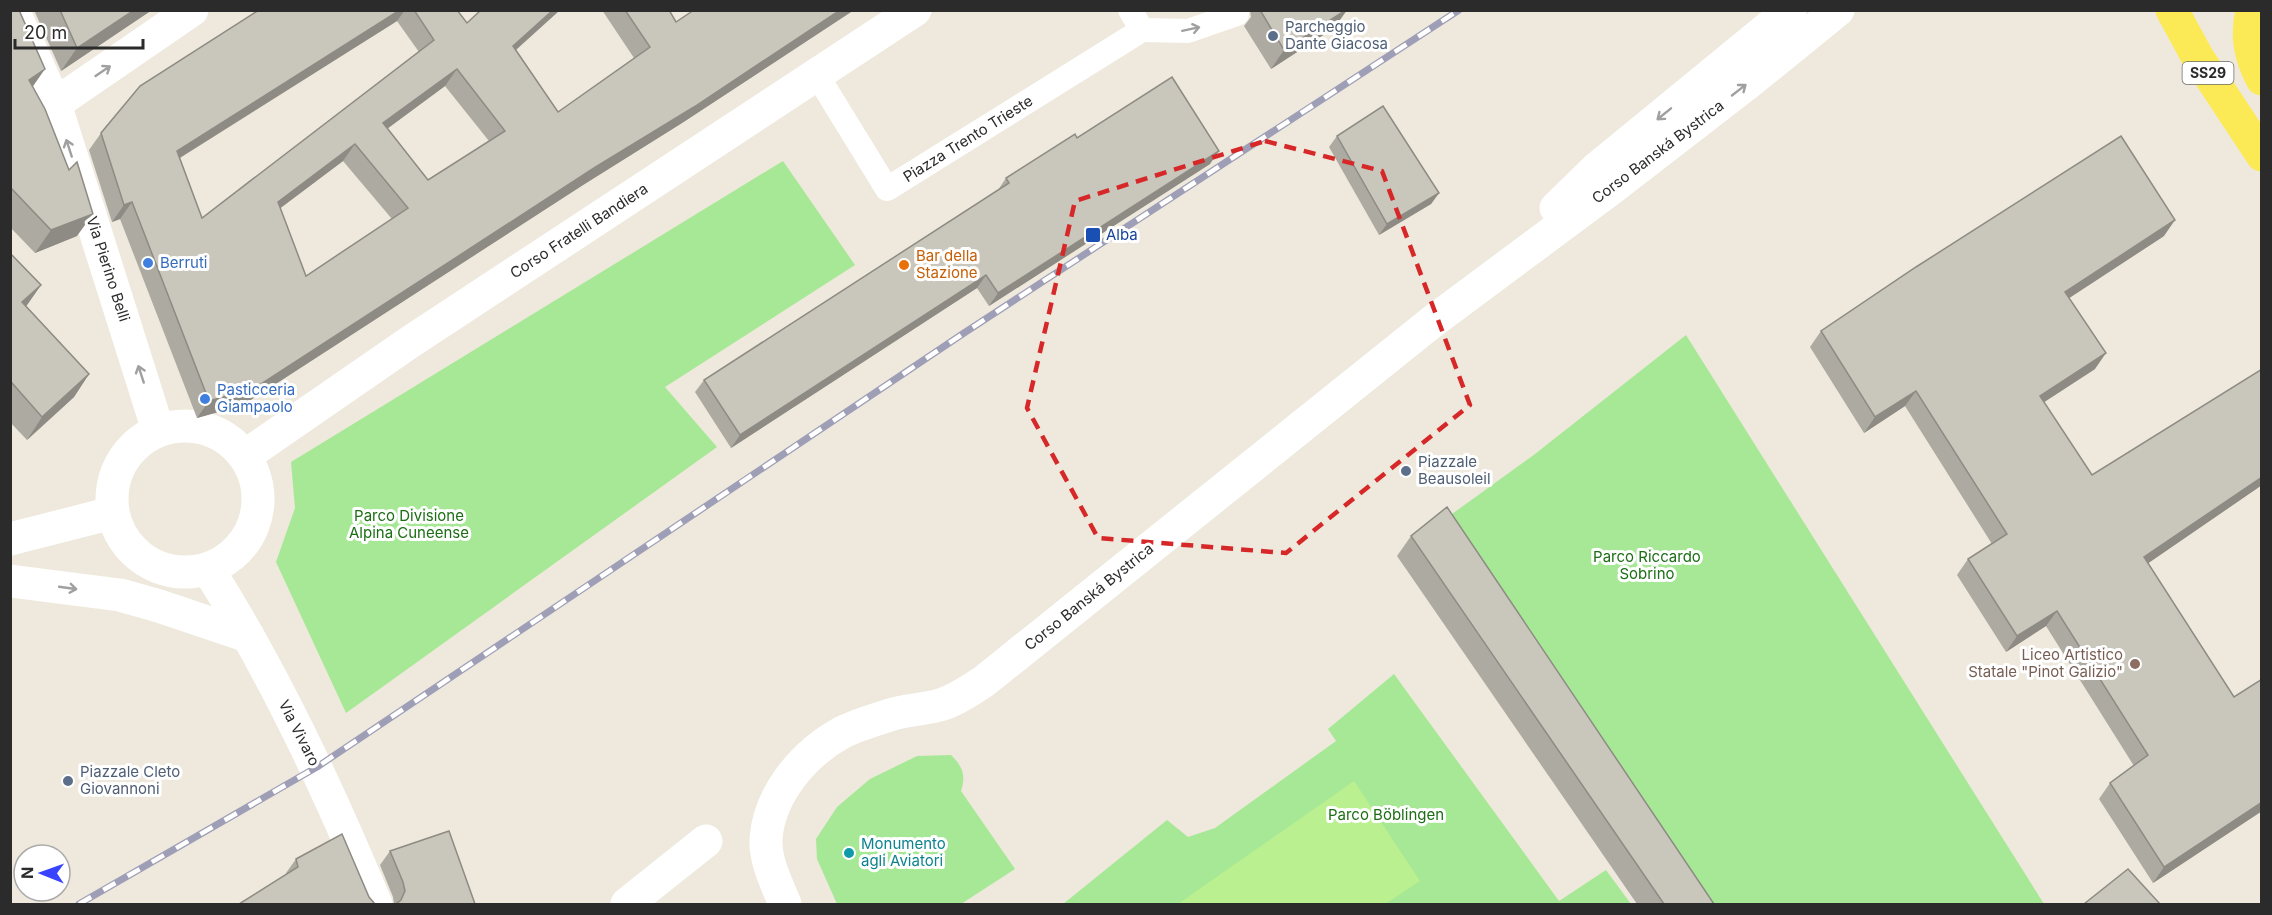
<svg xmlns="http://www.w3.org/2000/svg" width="2272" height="915" font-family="Inter,sans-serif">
<rect width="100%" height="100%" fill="#eee9dc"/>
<g fill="#a6e895">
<path d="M783,161l72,104 -190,122 52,60 -371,266 -70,-151 19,-54 -4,-46z"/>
<path d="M1686,335l358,569h-360l-250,-377 101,-73z"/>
<path d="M1394,674l165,227 47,-31 25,34h-568l104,-84 21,17 27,-9 121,-87 -8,-12z"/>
<path d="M951,755c12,12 15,20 10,36l54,78 -54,35h-124l-20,-45 -1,-20 21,-32 33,-28 47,-23z"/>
</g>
<path fill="#bbf090" d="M1354,781l66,100 -35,23h-207z"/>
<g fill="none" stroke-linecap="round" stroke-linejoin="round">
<g stroke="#fff" stroke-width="24">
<path d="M1142,30l46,1 49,-17"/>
<path d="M817,75l70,114 255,-159 -12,-20"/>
</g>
<g stroke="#fff" stroke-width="33">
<path d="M13,10l42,94 103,326"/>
<path d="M55,104l137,-94"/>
<path d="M1556,208l40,-39 194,-159"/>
<path d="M627,904l79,-63"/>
<path d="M785,904c-8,-20 -20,-42 -19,-65 3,-45 38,-86 77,-107 14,-7 31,-12 47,-17 17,-6 36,-5 53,-11 15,-5 27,-14 40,-22l449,-360 180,-134 136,-105 90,-73"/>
</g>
<g stroke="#fff" stroke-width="33">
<circle cx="185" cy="499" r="73"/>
<path d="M245,456l165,-114 505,-332"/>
<path d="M10,539l102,-26"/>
<path d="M208,569c67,106 120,220 168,335"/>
<path d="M10,581l110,14 39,11 89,30"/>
</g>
<g stroke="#fbea55" stroke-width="33">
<path d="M2172,10l26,48 64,97"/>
<path d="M2252,10c-6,26 -2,46 10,69"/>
</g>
<g stroke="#9e9fb7" stroke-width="7">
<path id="rail" d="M79,904l238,-137 647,-434 495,-323"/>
</g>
<use href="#rail" stroke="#fff" stroke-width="4.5" stroke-dasharray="14" stroke-linecap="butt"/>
</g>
<g fill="#adaaa2" fill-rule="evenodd">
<path d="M10,10l67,226 -42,17 -25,-26z"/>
<path d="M34,10h118l-91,61z"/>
<path d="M259,10h198l10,13 14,-13h79l-44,40 42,62 76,-54 -32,-48h67l7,12 18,-12h160l-172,113 -99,62 -340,220 -46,13 -77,-199 -8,3 -23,-72 12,-17zM397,21l22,31 -217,166 -22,-60zM445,86l44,55 -61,39 -40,-52zM343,161l49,58 -86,57 -26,-68z"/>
<path d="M1250,10h97l-13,18 -63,41 -27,-43 7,-9z"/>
<path d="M1337,136l102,57 -8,11 -52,31 -50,-88z"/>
<path d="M1077,138l133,26 -221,142 -12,-18 -246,160 -36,-56 9,-12 294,-190 8,-12z"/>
<path d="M2164,236l-95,62 26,71 -51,33 48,73 170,-106v116l-114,78 86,134 28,-18v132l-109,72 -54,-84 11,-16 24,-17 -88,-140 -40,26 -49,-77 11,-16 24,-15 -87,-138 -41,27 -54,-86 11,-16z"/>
<path d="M10,253l31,32 -15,21 63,68 -15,23 -47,43 -17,-18z"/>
<path d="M1411,536l303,368h-77l-240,-348z"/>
<path d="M390,851l85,53h-81l-1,-7 -13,-32z"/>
<path d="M296,859l73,38 -83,-22v-2z"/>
</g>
<g fill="#8d8b84">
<path d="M134,10h18l-91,61 16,-23z"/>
<path d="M400,10h5l-8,11 -232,146 12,-16z"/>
<path d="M553,10h7l-59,53 12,-17z"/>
<path d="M840,10h14l-172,113 -99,62 -340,220 -46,13 12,-17z"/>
<path d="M1347,10l-13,18 -63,41 13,-19z"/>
<path d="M45,69l-16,23v-12z"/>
<path d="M457,69l-12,17 -73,54 11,-17z"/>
<path d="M355,144l-12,17 -77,58 12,-17z"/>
<path d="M1219,151l-9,13 -221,142 9,-13z"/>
<path d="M1439,193l-8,11 -52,31 8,-11z"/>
<path d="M132,202l-12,17 -8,3 12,-17z"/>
<path d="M93,214l-16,22 -42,17 16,-23z"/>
<path d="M2175,220l-11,16 -110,72 11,-16z"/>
<path d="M986,275l-9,13 -246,160 9,-13z"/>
<path d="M41,285l-16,23 -3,-6z"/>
<path d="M2106,353l-11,16 -66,43 11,-16z"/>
<path d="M89,374l-15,23 -47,43 15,-23z"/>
<path d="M1916,391l-11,15 -41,27 11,-16z"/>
<path d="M2262,477v8l-128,88 10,-16z"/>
<path d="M2057,611l-11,15 -40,26 11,-16z"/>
<path d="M2262,802v9l-109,72 11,-16z"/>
</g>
<g fill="#c9c6bc" stroke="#8d8b84" stroke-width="1.5" fill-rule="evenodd">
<path d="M10,10h9l26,59 -16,11 16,29 24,61 8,-8 16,52 -42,16 -41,-43z"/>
<path d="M60,10h74l-57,38z"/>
<path d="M259,10h141l-223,141 25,67 232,-178 -20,-30h43l10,13 14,-13h72l-40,36 45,66 92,-65 -25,-37h44l7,12 18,-12h146l-146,97 -100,61 -339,220 -46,13 -77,-199 -8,3 -23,-72 39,-47zM457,69l48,62 -77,49 -45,-57zM355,144l53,64 -102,68 -28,-74z"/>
<path d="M1260,10h86l-62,40z"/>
<path d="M1172,77l47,74 -221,142 -12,-18 -246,160 -36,-55 305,-197 -3,-5 69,-44 2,4z"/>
<path d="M1383,106l56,87 -52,31 -50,-88z"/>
<path d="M2121,136l54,84 -110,72 41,61 -66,43 52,79 170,-106v108l-118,80 90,140 28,-18v123l-98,65 -54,-84 38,-28 -91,-144 -40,25 -49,-77 39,-25 -91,-143 -41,26 -54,-86 95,-64z"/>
<path d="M10,253l31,32 -19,17 67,72 -47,43 -30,-34 -2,1z"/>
<path d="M1447,507l267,397h-50l-253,-368z"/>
<path d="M449,831l26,73h-79l5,-4 4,-9 -2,-9 -13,-31z"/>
<path d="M342,834l27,63 6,7h-136l59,-37 -2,-8z"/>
<path d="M2128,869l32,35h-76z"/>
</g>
<defs><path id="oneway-shaft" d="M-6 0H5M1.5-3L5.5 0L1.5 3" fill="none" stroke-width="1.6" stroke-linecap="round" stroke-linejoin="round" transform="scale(1.5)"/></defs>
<g stroke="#a0a0a0">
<use href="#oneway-shaft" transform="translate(1191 29) rotate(-12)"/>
<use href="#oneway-shaft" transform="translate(103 71) rotate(-34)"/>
<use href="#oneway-shaft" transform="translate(1739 90) rotate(-38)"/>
<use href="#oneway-shaft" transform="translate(1664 114) rotate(141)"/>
<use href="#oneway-shaft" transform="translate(69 148) rotate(-108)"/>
<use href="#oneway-shaft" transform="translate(141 374) rotate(-108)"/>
<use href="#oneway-shaft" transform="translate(68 588) rotate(8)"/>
</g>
<path fill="none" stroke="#d62828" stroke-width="4.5" stroke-dasharray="12 8" stroke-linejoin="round" d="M1265,141l117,30 88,234 -184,148 -188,-15 -71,-130 48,-207z"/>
<g fill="#5c6f8a" stroke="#fff" stroke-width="2">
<circle cx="1273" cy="36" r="6"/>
<circle cx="1406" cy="471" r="6"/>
<circle cx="68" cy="781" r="6"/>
</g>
<rect fill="#1a4fb4" stroke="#fff" stroke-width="2" x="1085" y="227" width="16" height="16" rx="3"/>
<g fill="#3f7fe0" stroke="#fff" stroke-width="2">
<circle cx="148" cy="263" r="6"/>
<circle cx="205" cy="399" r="6"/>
</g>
<circle fill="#e8710a" stroke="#fff" stroke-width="2" cx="904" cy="265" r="6"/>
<circle fill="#8d6e63" stroke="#fff" stroke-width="2" cx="2135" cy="664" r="6"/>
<circle fill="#0f9aa8" stroke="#fff" stroke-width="2" cx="849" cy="853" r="6"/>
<g text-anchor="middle" stroke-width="6" stroke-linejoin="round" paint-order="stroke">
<rect fill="#fff" stroke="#6b6b6b" stroke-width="1.5" x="2182.5" y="62" width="51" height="22" rx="4.5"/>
<g font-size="14" font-weight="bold" fill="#2b2b2b">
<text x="2208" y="78">SS29</text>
</g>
<g font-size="15" fill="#4e5e75" stroke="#fff" text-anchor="start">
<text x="1285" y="32">Parcheggio<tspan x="1285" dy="17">Dante Giacosa</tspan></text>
<text x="1418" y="467">Piazzale<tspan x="1418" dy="17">Beausoleil</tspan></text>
<text x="80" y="777">Piazzale Cleto<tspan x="80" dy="17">Giovannoni</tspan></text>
</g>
<g font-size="15" fill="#2b2b2b" stroke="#fff">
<text transform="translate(968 139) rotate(-32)" y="5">Piazza Trento Trieste</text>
<text transform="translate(1658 152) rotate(-37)" y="5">Corso Banská Bystrica</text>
<text transform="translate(579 231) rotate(-33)" y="5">Corso Fratelli Bandiera</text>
<text transform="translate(108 269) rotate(72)" y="5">Via Pierino Belli</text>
<text transform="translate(1089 597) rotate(-39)" y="5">Corso Banská Bystrica</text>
<text transform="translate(299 733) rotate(63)" y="5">Via Vivaro</text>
</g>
<g font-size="15" fill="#164399" stroke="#fff" text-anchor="start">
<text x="1106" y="240">Alba</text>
</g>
<g font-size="15" fill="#c56008" stroke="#fff" text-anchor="start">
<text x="916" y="261">Bar della<tspan x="916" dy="17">Stazione</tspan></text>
</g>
<g font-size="15" fill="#366cbe" stroke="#fff" text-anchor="start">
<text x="160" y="268">Berruti</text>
<text x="217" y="395">Pasticceria<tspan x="217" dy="17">Giampaolo</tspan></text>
</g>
<g font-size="15" fill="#1c6e15" stroke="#fff">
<text x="409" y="521">Parco Divisione<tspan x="409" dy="17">Alpina Cuneense</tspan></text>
<text x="1647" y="562">Parco Riccardo<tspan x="1647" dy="17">Sobrino</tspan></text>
<text x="1386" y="820">Parco Böblingen</text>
</g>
<g font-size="15" fill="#785e54" stroke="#fff" text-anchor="end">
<text x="2123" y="660">Liceo Artistico<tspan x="2123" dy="17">Statale "Pinot Galizio"</tspan></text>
</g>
<g font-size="15" fill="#0d838f" stroke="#fff" text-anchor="start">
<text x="861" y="849">Monumento<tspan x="861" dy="17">agli Aviatori</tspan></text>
</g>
</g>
<rect width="2272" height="915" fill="none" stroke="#2b2b2b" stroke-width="24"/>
<g transform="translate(42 873) rotate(271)"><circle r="28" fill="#ffffff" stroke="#aaaaaa" stroke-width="1.5"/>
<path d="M0-4.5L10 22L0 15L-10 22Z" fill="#3843ff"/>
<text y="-9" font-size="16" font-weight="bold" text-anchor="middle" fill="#2b2b2b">N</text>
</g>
<path d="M15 39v9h128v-9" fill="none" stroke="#2b2b2b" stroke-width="3"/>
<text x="24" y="39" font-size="18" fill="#2b2b2b" stroke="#ffffff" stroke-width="4.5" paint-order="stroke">20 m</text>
</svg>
